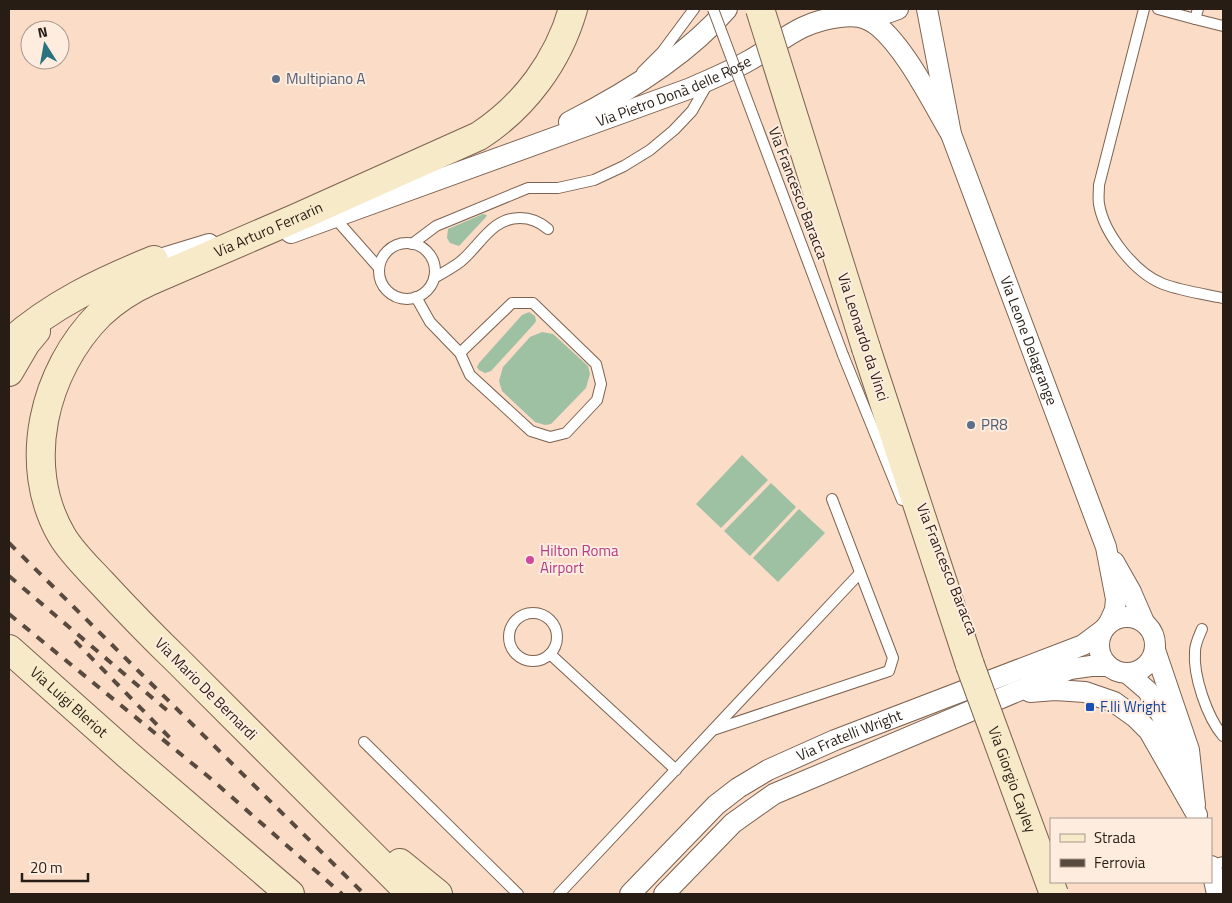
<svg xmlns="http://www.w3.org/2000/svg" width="1232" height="903" font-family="'Titillium Web',sans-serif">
<rect width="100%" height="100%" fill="#fadcc7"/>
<g fill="#9ec0a3">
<path d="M483,214l4,1 -1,2 -27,29 -9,-3 -3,-5 1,-9z"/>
<path d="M529,312l6,4 1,5 -2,3 -43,47 -6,2 -6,-3 -2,-3 2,-4 43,-48z"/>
<path d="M542,332l11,2 35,32 2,8 -4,14 -35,36 -6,1 -10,-3 -33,-31 -3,-10 4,-14 27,-30z"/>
<path d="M742,455l26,25 -47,48 -25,-24z"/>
<path d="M771,483l25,24 -46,49 -26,-25z"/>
<path d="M799,509l26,24 -47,49 -25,-24z"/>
</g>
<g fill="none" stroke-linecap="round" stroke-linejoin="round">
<g stroke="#7c6250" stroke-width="12">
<g id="lane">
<path d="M1144,9l-45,176c0,6 -1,13 0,19 5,30 36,69 64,80 19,7 41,10 60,14"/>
<path d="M1158,9l37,10 3,-10"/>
<path d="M1195,19l28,7"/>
<path d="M642,72l20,-20 32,-43"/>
<path d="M334,217l45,51"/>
<circle cx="407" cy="271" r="28"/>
<path d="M412,244l24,-18 92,-38h30l36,-8 30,-14 26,-16 24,-20 18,-19 16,-28"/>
<path d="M434,278c9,-5 18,-10 26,-16 20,-16 31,-44 60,-44 11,0 20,4 28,11"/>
<path d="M416,297l14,25 30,31 10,22 61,56 19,6 16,-4 31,-33 4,-16 -5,-20 -63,-61h-21l-52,50"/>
<path d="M843,355l59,145"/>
<circle cx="533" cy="637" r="24"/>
<path d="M1202,629c-3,7 -7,15 -7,22 -2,25 12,66 28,85"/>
<path d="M550,654l126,116"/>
<path d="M713,730l176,-59 4,-13 -61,-159"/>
<path d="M364,742l154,152"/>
<path d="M1211,865l12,-3"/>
<path d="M559,894l301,-321"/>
</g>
</g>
<g stroke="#7c6250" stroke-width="22">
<g id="street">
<path id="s1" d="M927,9l24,125 155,413 10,52 -1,11 -6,13"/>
<path d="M859,16c14,1 25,-1 39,-7"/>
<path d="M569,122c55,-28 118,-66 158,-113"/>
<path id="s2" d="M291,233l400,-145c20,-9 40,-17 59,-28 33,-19 49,-38 89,-43 15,-2 26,-1 39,9 28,23 54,76 73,108"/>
<path d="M150,262l59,-18"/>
<path d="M1114,562l17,30 13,30"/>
<circle cx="1127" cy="645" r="28"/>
<path d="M1155,650l34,100 6,55"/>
<path d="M1127,673l21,18 14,25 17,49"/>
<path d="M1030,692l25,-2 30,2 29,10 21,15 14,14 48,84"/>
<path d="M1211,866l6,28"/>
<path id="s3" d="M630,894l86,-89 22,-17 30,-18 67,-30 248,-95 20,-15"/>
<path d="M664,894l69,-71 41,-29 296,-125 21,-3h17"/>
</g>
</g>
<g stroke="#7c6250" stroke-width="30">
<g id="secondary">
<path d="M9,343c42,-38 93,-62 145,-83"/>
<path d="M866,348l104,317"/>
<path d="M9,372l17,-29 10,-12"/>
<path id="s4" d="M9,649l119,106 162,139"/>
<path d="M400,863l38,31"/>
<path id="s5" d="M411,894c-78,-78 -156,-156 -234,-234 -26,-25 -51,-51 -76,-78 -13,-14 -29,-29 -39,-46 -42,-71 -18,-166 38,-222 15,-14 32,-25 50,-33l146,-63 183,-82c46,-30 79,-75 94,-127"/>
</g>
</g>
<use href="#lane" stroke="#fff" stroke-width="10"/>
<use href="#street" stroke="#fff" stroke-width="20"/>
<use href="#secondary" stroke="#f6eac8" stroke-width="28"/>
<g stroke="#594a3f" stroke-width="4" stroke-dasharray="9 9" stroke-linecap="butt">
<path d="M9,543l355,351"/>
<path d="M9,576l160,136"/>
<path d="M9,614l201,164 132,116"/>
<path d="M75,641l96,98"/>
</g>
<g stroke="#7c6250" stroke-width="12" stroke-linecap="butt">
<path id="lane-bridge" d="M713,9l130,346"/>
</g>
<g stroke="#7c6250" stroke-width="30" stroke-linecap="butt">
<g id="secondary-bridge">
<path d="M760,9l106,339"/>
<path id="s6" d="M970,665l84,229"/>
</g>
</g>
<use href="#lane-bridge" stroke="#fff" stroke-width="10"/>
<use href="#secondary-bridge" stroke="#f6eac8" stroke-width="28"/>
</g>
<g fill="#5c6f8a" stroke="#feecdf" stroke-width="2">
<circle cx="276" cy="79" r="5"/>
<circle cx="971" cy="425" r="5"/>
</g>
<circle fill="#d1479c" stroke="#feecdf" stroke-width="2" cx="530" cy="560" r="5"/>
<rect fill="#1a4fb4" stroke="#feecdf" stroke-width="2" x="1085" y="702" width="10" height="10" rx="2.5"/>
<g text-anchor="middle" stroke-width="4" stroke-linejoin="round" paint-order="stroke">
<g font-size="15" fill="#4e5e75" stroke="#feecdf" text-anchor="start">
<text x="286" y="84">Multipiano A</text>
<text x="981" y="430">PR8</text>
</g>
<g font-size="15" fill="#271d15" stroke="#feecdf">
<text dy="5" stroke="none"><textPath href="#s2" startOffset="408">Via Pietro Donà delle Rose</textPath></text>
<text transform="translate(798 193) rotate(69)" y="5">Via Francesco Baracca</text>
<text dy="5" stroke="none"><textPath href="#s5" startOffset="931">Via Arturo Ferrarin</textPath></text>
<text transform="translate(863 337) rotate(72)" y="5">Via Leonardo da Vinci</text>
<text dy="5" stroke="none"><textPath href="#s1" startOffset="348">Via Leone Delagrange</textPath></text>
<text transform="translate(947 569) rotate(68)" y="5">Via Francesco Baracca</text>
<text transform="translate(206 689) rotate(45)" y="5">Via Mario De Bernardi</text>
<text dy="5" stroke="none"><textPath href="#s4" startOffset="80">Via Luigi Bleriot</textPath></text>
<text dy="5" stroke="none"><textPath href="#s3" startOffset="275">Via Fratelli Wright</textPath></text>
<text dy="5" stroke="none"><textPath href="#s6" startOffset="122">Via Giorgio Cayley</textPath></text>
</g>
<g font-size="15" fill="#b23c85" stroke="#feecdf" text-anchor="start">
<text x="540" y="556">Hilton Roma<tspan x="540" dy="17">Airport</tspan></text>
</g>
<g font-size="15" fill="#164399" stroke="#feecdf" text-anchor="start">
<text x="1100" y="712">F.lli Wright</text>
</g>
</g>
<rect width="1232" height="903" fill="none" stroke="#271d15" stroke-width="20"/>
<rect x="1050" y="818" width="162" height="65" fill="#feecdf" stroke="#a8998e"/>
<rect x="1060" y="834" width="25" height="8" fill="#f6eac8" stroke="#a8998e"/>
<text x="1094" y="843" font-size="15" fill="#271d15">Strada</text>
<rect x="1060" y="859" width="25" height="8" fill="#594a3f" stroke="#a8998e"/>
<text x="1094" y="868" font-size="15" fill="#271d15">Ferrovia</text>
<g transform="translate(45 45) rotate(349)"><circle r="24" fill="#feecdf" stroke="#a8998e"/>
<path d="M0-4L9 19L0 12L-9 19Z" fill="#2b727f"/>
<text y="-8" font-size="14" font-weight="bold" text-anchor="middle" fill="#271d15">N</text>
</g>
<path d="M22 873v8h66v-8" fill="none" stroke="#271d15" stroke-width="2.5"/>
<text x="30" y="873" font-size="15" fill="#271d15" stroke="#feecdf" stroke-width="4" paint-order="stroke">20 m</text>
</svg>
